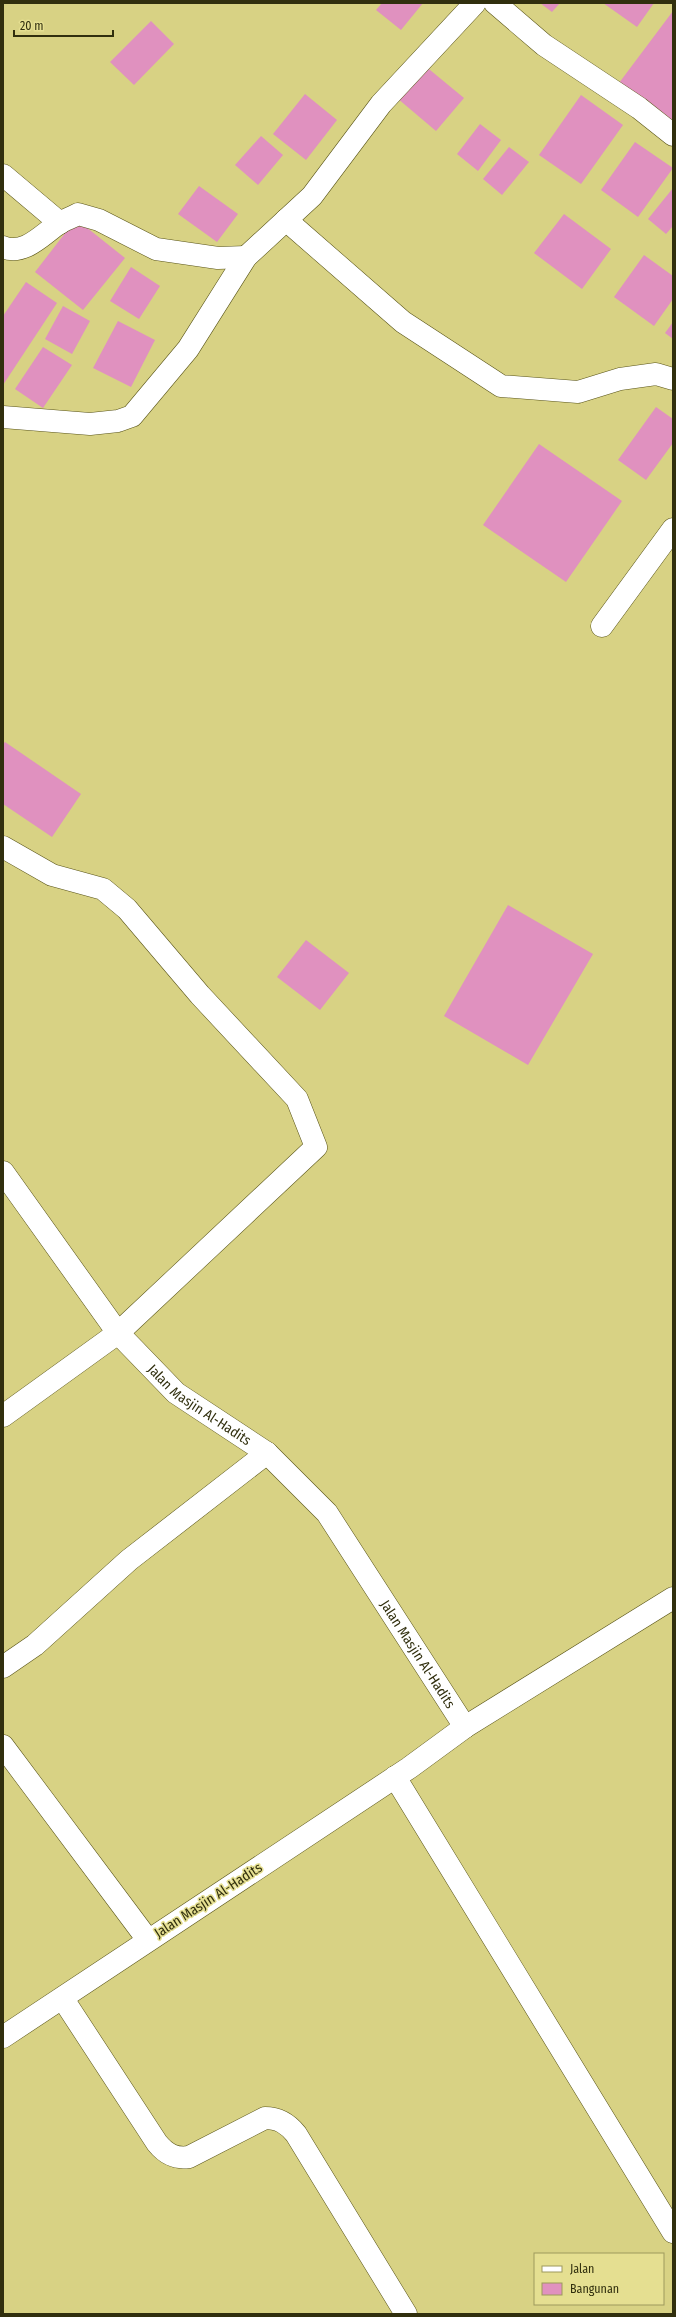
<svg xmlns="http://www.w3.org/2000/svg" width="676" height="2317" font-family="'Fira Sans Condensed',sans-serif">
<rect width="100%" height="100%" fill="#d8d284"/>
<g fill="#e091bf">
<path d="M382,3h41l-22,27 -25,-20z"/>
<path d="M540,3h20l-8,9z"/>
<path d="M603,3h51l-17,24z"/>
<path d="M673,11v113l-54,-41z"/>
<path d="M151,21l23,23 -40,41 -24,-23z"/>
<path d="M424,65l40,33 -28,33 -39,-33z"/>
<path d="M305,94l32,26 -31,40 -33,-26z"/>
<path d="M581,95l42,30 -42,59 -42,-29z"/>
<path d="M480,124l21,16 -23,31 -21,-17z"/>
<path d="M261,136l22,19 -25,30 -23,-20z"/>
<path d="M635,142l38,26 -35,49 -37,-27z"/>
<path d="M509,147l20,15 -27,33 -19,-16z"/>
<path d="M199,186l39,28 -21,28 -39,-28z"/>
<path d="M673,188v38l-7,8 -18,-15z"/>
<path d="M564,214l47,35 -29,40 -48,-36z"/>
<path d="M76,219l49,39 -42,52 -48,-38z"/>
<path d="M644,255l29,21v23l-19,27 -40,-29z"/>
<path d="M131,267l29,19 -21,33 -29,-18z"/>
<path d="M26,282l31,21 -54,82v-69z"/>
<path d="M63,306l27,15 -18,33 -27,-15z"/>
<path d="M118,321l37,19 -24,47 -38,-19z"/>
<path d="M673,322v17l-8,-6z"/>
<path d="M43,347l29,18 -29,43 -28,-19z"/>
<path d="M656,407l17,12v24l-27,37 -28,-20z"/>
<path d="M539,444l83,57 -56,81 -83,-57z"/>
<path d="M5,742l76,52 -29,43 -49,-33v-60z"/>
<path d="M508,905l85,49 -65,111 -84,-49z"/>
<path d="M306,940l43,33 -29,37 -43,-33z"/>
</g>
<g fill="none" stroke-linecap="round" stroke-linejoin="round">
<g stroke="#595418" stroke-width="23">
<g id="minor">
<path d="M495,3l49,42 95,63 34,27"/>
<path d="M3,175l57,48"/>
<path d="M286,220l117,102 98,64 77,6 42,-13 36,-5 17,5"/>
<path d="M3,247c21,9 39,-12 55,-23 6,-4 13,-6 20,-10l21,6 57,29 62,9 28,-1"/>
<path d="M3,417l87,7 28,-3 14,-5 56,-67 58,-92 66,-61 69,-92 94,-101"/>
<path d="M602,626l71,-97"/>
<path d="M3,847l49,28 51,14 24,20 73,86 97,104 19,48 -198,186 -115,83"/>
<path id="s1" d="M3,1172l115,161 58,60 91,60 60,60 138,214 -56,41 -406,269"/>
<path d="M3,1667l32,-22 94,-85 138,-107"/>
<path d="M465,1727l208,-129"/>
<path d="M3,1746l145,194"/>
<path d="M395,1777l278,455"/>
<path d="M63,1999l94,144c9,11 18,16 32,14l76,-39c14,0 23,6 31,16l110,180"/>
</g>
</g>
<use href="#minor" stroke="#fff" stroke-width="22"/>
</g>
<g text-anchor="middle" stroke-width="3" stroke-linejoin="round" paint-order="stroke">
<g font-size="14" fill="#312f0e" stroke="#e5df91">
<text dy="5" stroke="none"><textPath href="#s1" startOffset="307">Jalan Masjin Al-Hadits</textPath></text>
<text dy="5" stroke="none"><textPath href="#s1" startOffset="643">Jalan Masjin Al-Hadits</textPath></text>
<text transform="translate(208 1900) rotate(-33)" y="5">Jalan Masjin Al-Hadits</text>
</g>
</g>
<rect width="676" height="2317" fill="none" stroke="#312f0e" stroke-width="8"/>
<rect x="534" y="2253" width="130" height="52" fill="#e5df91" stroke="#9d995d"/>
<rect x="542" y="2266" width="20" height="6" fill="#ffffff" stroke="#9d995d"/>
<text x="570" y="2273" font-size="12" fill="#312f0e">Jalan</text>
<rect x="542" y="2283" width="20" height="12" fill="#e091bf" stroke="#9d995d"/>
<text x="570" y="2293" font-size="12" fill="#312f0e">Bangunan</text>
<path d="M14 30v6h99v-6" fill="none" stroke="#312f0e" stroke-width="2"/>
<text x="20" y="30" font-size="12" fill="#312f0e" stroke="#e5df91" stroke-width="3" paint-order="stroke">20 m</text>
</svg>
